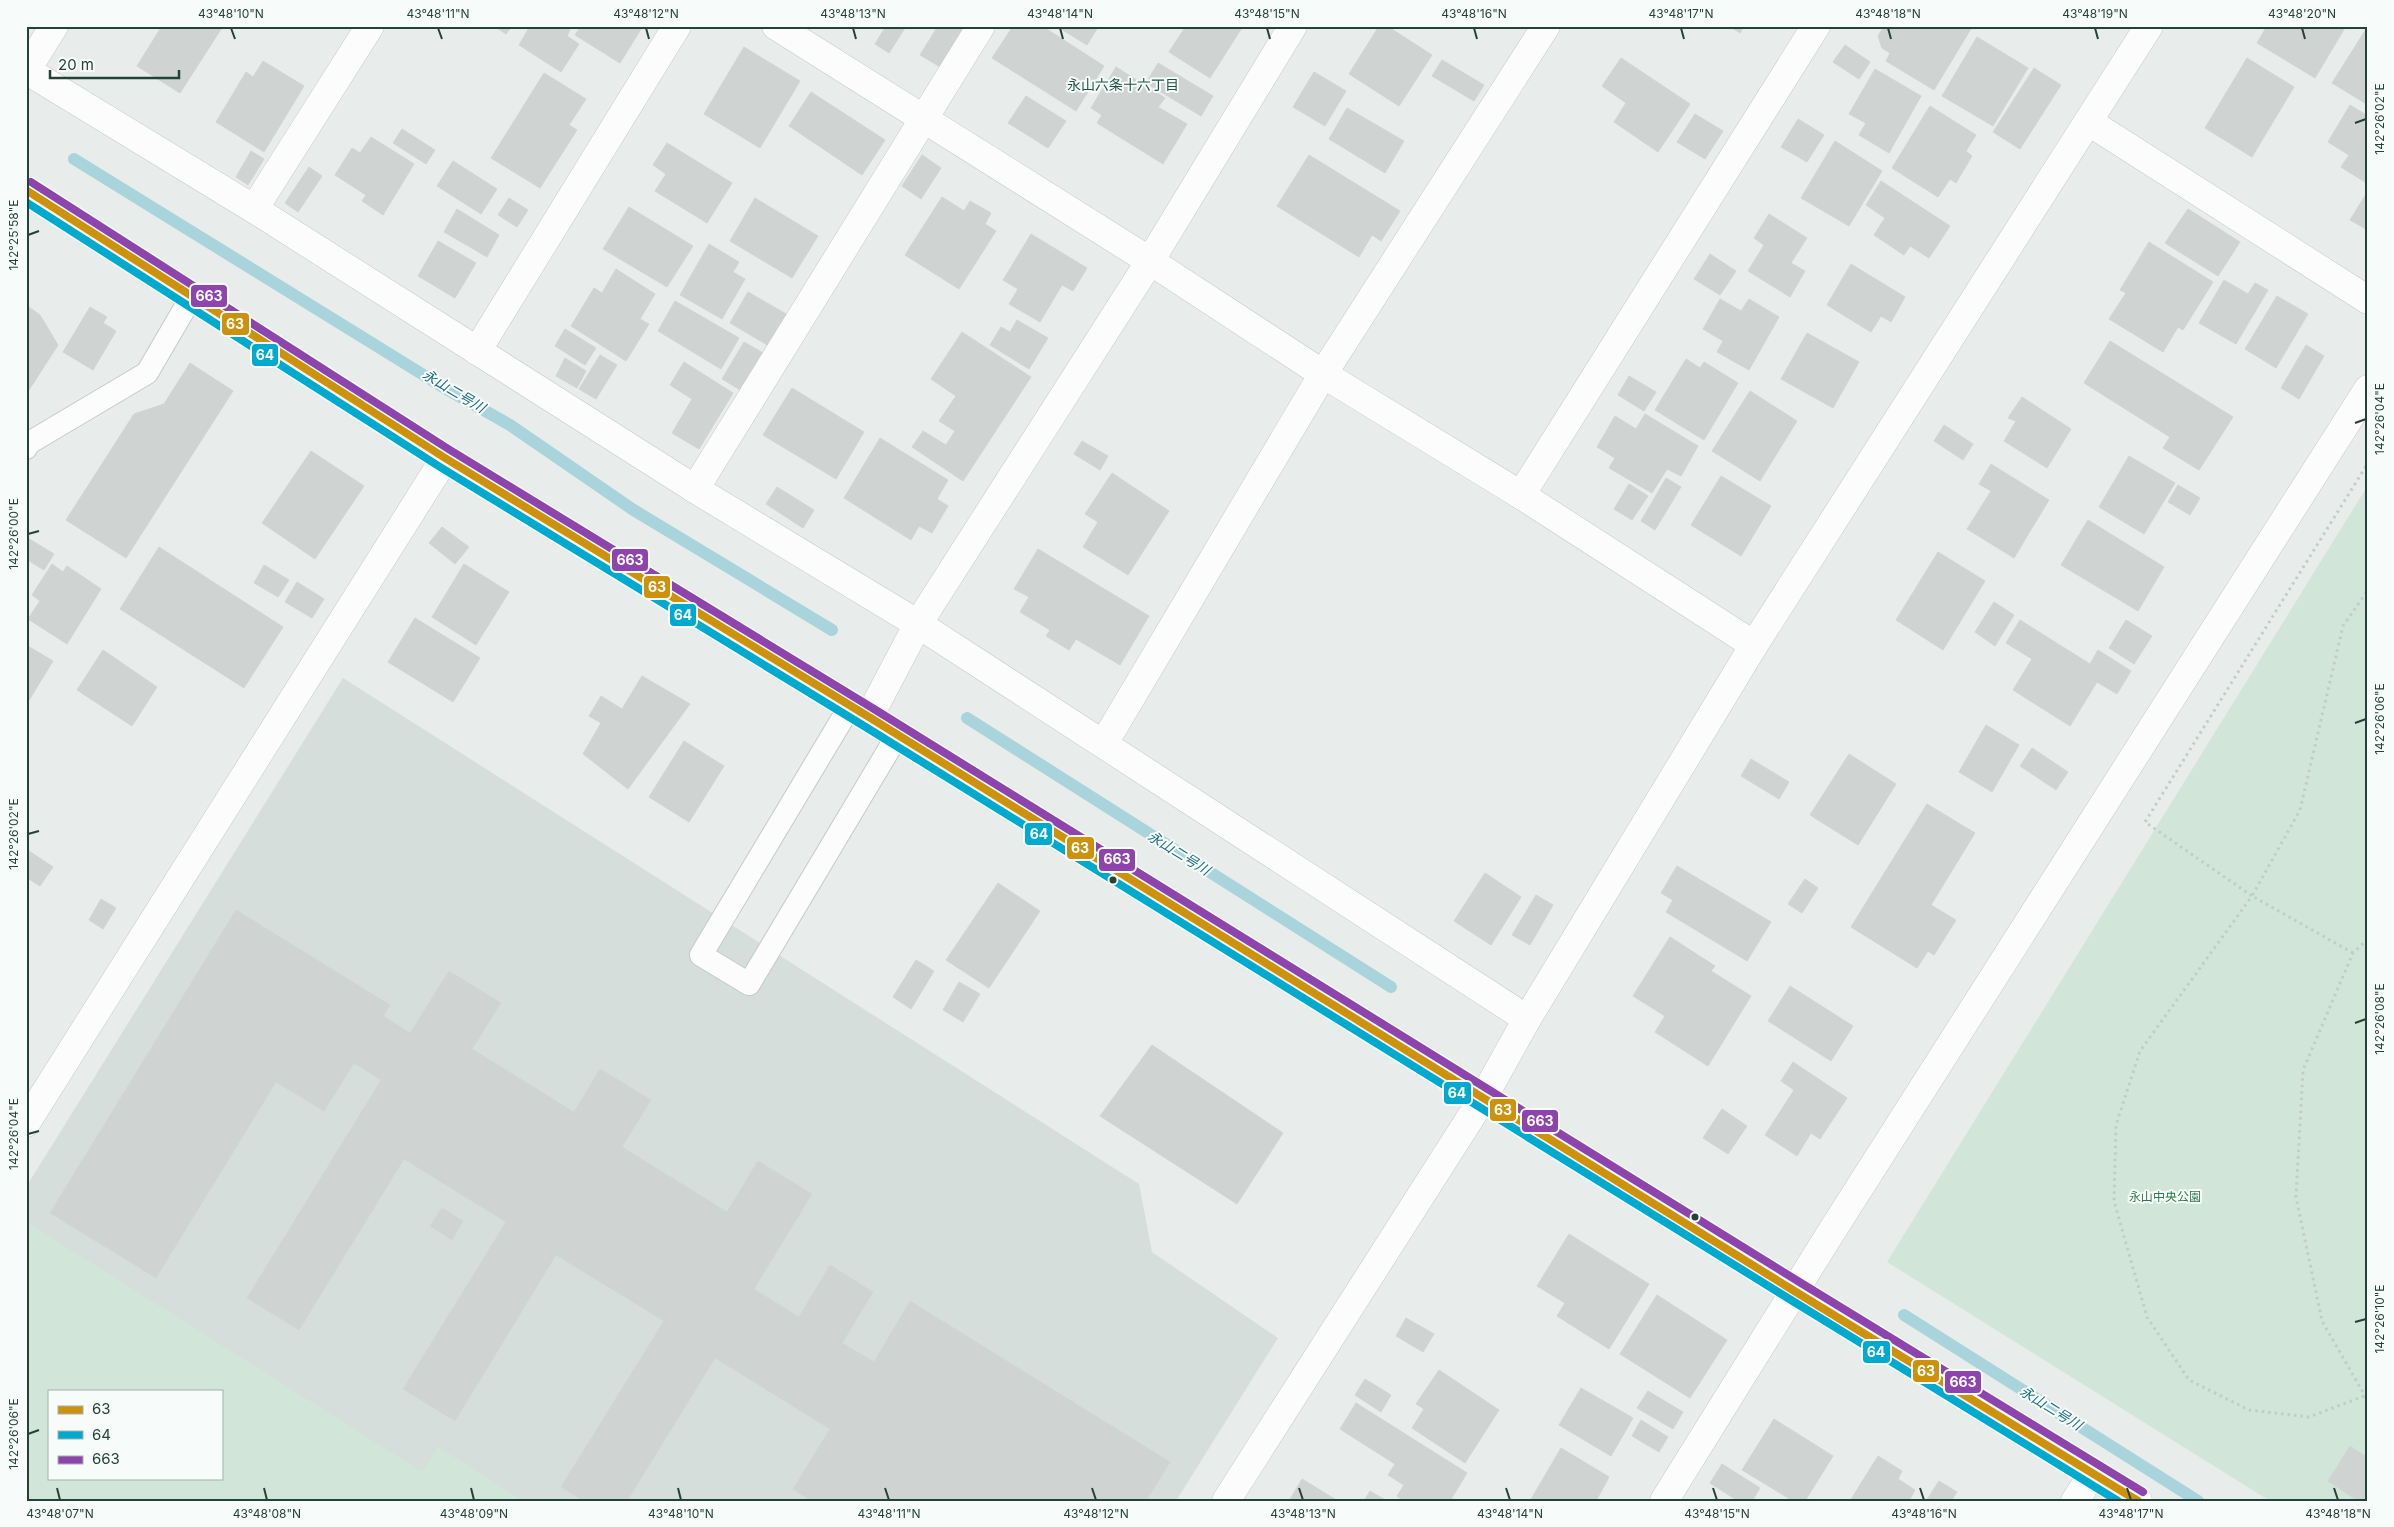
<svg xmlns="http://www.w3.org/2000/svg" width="2394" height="1527" font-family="Inter,'Noto Sans JP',sans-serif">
<rect width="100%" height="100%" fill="#e8edeb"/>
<path fill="#d6dedb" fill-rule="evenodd" d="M343,678l796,506 13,68 126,86 -102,163h-1150v-314zM49,1391h172v87h-172z"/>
<g fill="#d1e6d8" fill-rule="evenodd">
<path d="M2368,485v1016h-98l-383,-239z"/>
<path d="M26,1222l396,250 16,-25 85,54h-497zM49,1391h172v87h-172z"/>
</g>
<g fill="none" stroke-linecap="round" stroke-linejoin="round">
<g stroke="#a9d4db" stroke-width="12">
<path d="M74,159l369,228 67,38 122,84 200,121"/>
<path d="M967,718l424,269"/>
<path d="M1904,1315l294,186"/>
</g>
</g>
<g fill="#cfd4d2" stroke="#d1d6d4">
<path d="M162,26h61l-43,67 -43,-27z"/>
<path d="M494,26h18l-6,8z"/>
<path d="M530,26h34l6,4 -3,6 12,8 -18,28 -42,-27z"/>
<path d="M581,26h62l-23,37 -45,-28z"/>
<path d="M886,26l19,2 -16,25 -14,-9z"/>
<path d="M938,26h29l-25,42 -22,-13z"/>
<path d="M1013,26h29l62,40 -28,45 -84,-53z"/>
<path d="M1056,26h40l2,1 -11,18z"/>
<path d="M1186,26h57l-33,52 -41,-26z"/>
<path d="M1379,26h8l45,29 -33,51 -50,-32z"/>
<path d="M1729,26h15l-4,7z"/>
<path d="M1884,26h87l1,1 -38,63 -48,-29 4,-8 -8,-5 -4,-12z"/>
<path d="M2267,26h79l-31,52 -58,-35z"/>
<path d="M2368,26v79l-36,-22z"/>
<path d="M1977,37l51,31 -35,58 -51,-30z"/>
<path d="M1845,45l25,17 -11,17 -26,-17z"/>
<path d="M744,47l56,34 -40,67 -56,-34z"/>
<path d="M1621,58l69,46 -32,48 -44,-30 12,-19 -24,-17z"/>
<path d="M2247,58l47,29 -42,70 -47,-29z"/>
<path d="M1442,60l42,25 -10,16 -42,-25z"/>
<path d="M263,61l41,25 -40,66 -48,-30 30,-50 7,5z"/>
<path d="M1158,63l55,33 -12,20 -55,-33z"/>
<path d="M1116,67l49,31 -7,9 29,17 -24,40 -66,-41 5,-8 -11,-7z"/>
<path d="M2034,68l27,17 -41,64 -27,-17z"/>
<path d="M1875,69l46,27 -32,57 -30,-18 7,-12 -17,-9z"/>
<path d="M1314,72l32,19 -21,35 -32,-19z"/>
<path d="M544,73l42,26 -17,26 8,5 -37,58 -49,-30z"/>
<path d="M811,92l74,48 -23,35 -73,-49z"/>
<path d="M1026,96l40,25 -18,27 -40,-25z"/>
<path d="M2350,105l18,11v68l-27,-17 8,-12 -21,-13z"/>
<path d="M1930,106l46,29 -10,16 6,5 -16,27 -6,-4 -12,18 -46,-29z"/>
<path d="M1347,108l57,33 -19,32 -56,-34z"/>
<path d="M1695,114l28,17 -18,28 -28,-17z"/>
<path d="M1798,119l26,16 -17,27 -26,-15z"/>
<path d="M402,129l33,21 -9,14 -33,-21z"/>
<path d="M371,137l43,27 -31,51 -21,-14 4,-6 -31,-20 17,-27 8,5z"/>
<path d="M1835,141l47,30 -33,55 -48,-28z"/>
<path d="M667,143l65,40 -25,40 -52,-32 11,-17 -13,-9z"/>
<path d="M251,151l13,8 -16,26 -12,-8z"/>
<path d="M922,155l19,13 -20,31 -19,-13z"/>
<path d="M1309,155l91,56 -19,30 -9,-6 -13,22 -82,-51z"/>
<path d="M453,161l44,28 -16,25 -44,-28z"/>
<path d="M309,167l13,9 -24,36 -13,-9z"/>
<path d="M1881,181l69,45 -21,32 -19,-12 -6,9 -30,-20 11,-17 -19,-13z"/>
<path d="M2368,191v35l-2,3 -16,-9z"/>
<path d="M942,197l22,14 6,-10 21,12 -6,11 11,7 -37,58 -54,-34z"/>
<path d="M509,198l19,12 -11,17 -19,-12z"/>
<path d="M755,198l63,38 -26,42 -62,-37z"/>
<path d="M629,207l64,39 -26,41 -64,-38z"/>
<path d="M457,209l42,26 -12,22 -43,-25z"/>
<path d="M2188,209l52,33 -22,34 -53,-33z"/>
<path d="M1769,214l38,24 -16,25 14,8 -15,26 -42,-26 16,-26 -10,-7z"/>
<path d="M1031,234l56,34 -14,23 -11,-6 -22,37 -31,-18 9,-15 -15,-9z"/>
<path d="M438,241l38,22 -21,35 -37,-22z"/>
<path d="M2149,242l64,40 -30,48 -5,-3 -15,25 -54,-33 17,-26 -6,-3z"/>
<path d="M709,244l30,18 -6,10 12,7 -23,40 -42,-24z"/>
<path d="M1710,254l26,17 -16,24 -26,-16z"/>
<path d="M1851,264l54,33 -14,25 -10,-6 -10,16 -44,-27z"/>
<path d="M616,269l39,25 -15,25 9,5 -23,37 -55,-35 23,-38 8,5z"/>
<path d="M2224,280l24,14 7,-11 13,7 -32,54 -37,-21z"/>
<path d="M748,292l40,23 -19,31 -39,-23z"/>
<path d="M2277,296l31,18 -32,54 -31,-19z"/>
<path d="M1720,299l21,12 8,-12 30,18 -30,53 -32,-18 6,-11 -20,-12z"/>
<path d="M675,301l64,37 -18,31 -63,-38z"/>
<path d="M26,305l14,10 18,30 -31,48z"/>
<path d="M90,307l17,10 -4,6 13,8 -23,39 -30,-18z"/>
<path d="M1017,320l31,18 -19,31 -39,-24 11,-18 9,5z"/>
<path d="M565,329l31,19 -11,17 -30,-19z"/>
<path d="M962,332l69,45 -68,104 -51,-34 11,-16 23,14 9,-14 -16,-10 17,-25 -25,-17z"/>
<path d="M1807,333l52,29 -26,46 -52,-29z"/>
<path d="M2110,341l123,76 -34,53 -36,-22 7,-11 -86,-54z"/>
<path d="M744,342l21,12 -23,37 -20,-12z"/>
<path d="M2306,345l18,11 -25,43 -18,-11z"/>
<path d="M600,355l17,10 -21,34 -17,-10z"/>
<path d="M565,358l21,13 -9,17 -21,-12z"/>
<path d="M1686,359l14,9 4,-6 34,21 -34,57 -49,-30z"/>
<path d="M684,362l49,31 -34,56 -27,-16 20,-34 -22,-14z"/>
<path d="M190,363l43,28 -107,167 -60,-38 68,-106 30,-10z"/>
<path d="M1629,376l27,16 -12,19 -26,-16z"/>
<path d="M792,388l72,44 -28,47 -73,-44z"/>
<path d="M1750,391l47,30 -37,60 -48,-30z"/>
<path d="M2022,397l49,32 -24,39 -43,-27 12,-20 -8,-3z"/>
<path d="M1645,414l53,32 -17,30 -14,-7 -15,24 -43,-25 6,-10 -18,-11 18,-31 21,13z"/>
<path d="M1944,425l29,19 -10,16 -29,-19z"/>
<path d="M880,438l68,42 -11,19 11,7 -16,27 -13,-7 -8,14 -67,-42z"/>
<path d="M1082,441l26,15 -8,14 -26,-16z"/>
<path d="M311,451l53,35 -49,73 -53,-36z"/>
<path d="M2129,456l46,27 -31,51 -45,-27z"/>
<path d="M1991,464l58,36 -35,58 -47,-29 24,-38 -12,-7z"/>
<path d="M1112,473l57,38 -41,64 -45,-28 15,-25 -13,-8z"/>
<path d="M1721,476l50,30 -30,50 -50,-31z"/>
<path d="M1666,478l15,9 -26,43 -14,-9z"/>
<path d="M1629,484l19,12 -16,24 -18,-11z"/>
<path d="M2178,485l22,13 -10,17 -22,-13z"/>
<path d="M777,487l37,23 -11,18 -37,-24z"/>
<path d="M2088,520l76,47 -26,44 -77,-46z"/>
<path d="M442,527l27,20 -14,17 -26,-21z"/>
<path d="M26,537l28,17 -10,16 -18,-11z"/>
<path d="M159,547l124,80 -39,61 -124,-79z"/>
<path d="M1038,549l111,67 -29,49 -44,-26 -7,11 -23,-14 4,-6 -30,-18 9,-15 -15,-8z"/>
<path d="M1938,552l47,29 -42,69 -47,-30z"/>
<path d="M52,564l11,8 4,-6 34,23 -34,55 -39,-25 12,-18 -8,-6z"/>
<path d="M464,564l45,28 -33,53 -44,-28z"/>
<path d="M264,565l25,15 -11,17 -24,-14z"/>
<path d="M297,582l27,17 -12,19 -27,-16z"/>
<path d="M1994,602l20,13 -19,31 -20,-14z"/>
<path d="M415,618l65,40 -27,44 -65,-40z"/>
<path d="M2020,620l70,44 8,-14 33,21 -14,23 -20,-12 -27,44 -57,-36 19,-31 -26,-16z"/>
<path d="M2126,620l26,16 -18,28 -25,-16z"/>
<path d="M26,645l27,16 -27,44z"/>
<path d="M103,650l54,37 -25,39 -55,-36z"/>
<path d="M642,676l48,28 -62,85 -45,-35 18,-31 -12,-7 12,-20 21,13z"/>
<path d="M1986,725l33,20 -27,47 -33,-20z"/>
<path d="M684,741l40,25 -35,56 -40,-25z"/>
<path d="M2032,748l36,24 -12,18 -36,-24z"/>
<path d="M1849,754l47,30 -38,61 -48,-30z"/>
<path d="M1751,759l38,23 -10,17 -38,-23z"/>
<path d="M1927,804l48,29 -44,72 25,15 -22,35 -6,-4 -11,17 -66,-41z"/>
<path d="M26,849l27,18 -13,19 -14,-9z"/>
<path d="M1677,866l94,56 -24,39 -81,-49 7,-12 -12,-7z"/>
<path d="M1485,873l36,24 -30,48 -37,-24z"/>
<path d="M1805,879l13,9 -16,25 -14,-9z"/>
<path d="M998,883l42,28 -51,77 -43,-28z"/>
<path d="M1536,895l17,10 -23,40 -18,-10z"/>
<path d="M101,899l15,9 -13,21 -14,-9z"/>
<path d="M236,910l154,95 -7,11 27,17 39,-62 52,32 -29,46 102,63 26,-43 51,31 -29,47 105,65 31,-51 54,33 -58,95 45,28 31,-52 43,27 -31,51 32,19 36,-61 260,161 -24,39h-334l-19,-12 37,-60 -115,-71 -88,143h-43l-23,-14 103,-166 -108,-66 -101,166 -52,-32 103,-167 -102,-63 -105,171 -52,-32 134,-218 -27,-17 -30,48 -48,-29 -120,196 -106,-65z"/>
<path d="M1670,937l45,29 -4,5 40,25 -43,70 -53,-34 10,-16 -32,-20z"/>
<path d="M916,960l18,11 -23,38 -18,-12z"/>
<path d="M959,982l21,12 -17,28 -20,-12z"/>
<path d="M1790,986l63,40 -22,35 -63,-40z"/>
<path d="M1152,1045l131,88 -46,71 -137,-88z"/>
<path d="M1793,1062l54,36 -27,41 -9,-6 -14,23 -32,-21 29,-45 -13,-9z"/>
<path d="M1722,1109l25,17 -19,28 -25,-16z"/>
<path d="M442,1208l21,13 -11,19 -22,-14z"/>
<path d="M1569,1234l80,50 -40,65 -52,-33 8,-13 -28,-17z"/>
<path d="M1657,1295l70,45 -37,58 -70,-44z"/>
<path d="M1406,1318l28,16 -11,18 -27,-16z"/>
<path d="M1439,1370l60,40 -34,53 -53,-35 12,-19 -8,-5z"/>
<path d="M1365,1379l26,16 -10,17 -26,-17z"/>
<path d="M1581,1388l52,30 -22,38 -52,-31z"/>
<path d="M1648,1391l35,21 -10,17 -36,-21z"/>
<path d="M1356,1403l111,70 -17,28h-46l-7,-5 7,-11 -16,-10 7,-11 -55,-35z"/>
<path d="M1774,1419l59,37 -28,45h-12l-51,-31z"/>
<path d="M1641,1420l27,17 -9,15 -27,-16z"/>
<path d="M2350,1446l18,12v43h-10l-30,-20z"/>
<path d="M1561,1448l48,29 -13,24h-66z"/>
<path d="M1878,1456l24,15 -4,8 17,11 -6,11h-59z"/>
<path d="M1722,1464l38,24 -8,13h-14l-28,-18z"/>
<path d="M1302,1479l36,22h-49z"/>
<path d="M1939,1481l18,11 -6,9h-25z"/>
<path d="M1370,1491l17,10h-23z"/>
</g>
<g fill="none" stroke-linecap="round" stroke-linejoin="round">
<g stroke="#c5cac8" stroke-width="24">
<g id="lane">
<path d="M26,448l3,-5 118,-70 45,-77"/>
<path d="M850,706l-149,249 48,29 148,-248"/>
</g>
</g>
<g stroke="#c5cac8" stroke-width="29">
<g id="street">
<path d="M776,26l374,235 173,113 198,121 233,150"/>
<path d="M26,70l228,139 441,280 223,135 609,395"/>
<path d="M26,71l28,-45"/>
<path d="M2089,122l279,178"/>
<path d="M254,209l116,-183"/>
<path d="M477,351l200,-325"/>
<path d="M695,489l286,-463"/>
<path d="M1521,495l295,-469"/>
<path d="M869,717l49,-93 232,-363 143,-235"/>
<path d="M1104,743l219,-369 223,-348"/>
<path d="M26,1123l419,-665"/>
<path d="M1226,1501l257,-403 44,-79 227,-374 395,-619"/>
<path d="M1664,1501l166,-267 538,-845"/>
<path d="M2075,1501l18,-28"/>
</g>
</g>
<g stroke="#c3cbc8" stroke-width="29">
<path id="secondary" d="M26,190l419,268 424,259 927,575 342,209"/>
</g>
<g stroke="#c3ccca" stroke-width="3" stroke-dasharray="2.5 4" stroke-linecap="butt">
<path d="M2368,939l-15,14 -50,117 -7,127 26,124 46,80"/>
<path d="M2353,953l-101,-57 48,-86 43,-184 25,-36"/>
<path d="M2364,1396l-55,21 -60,-7 -60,-30 -42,-63 -33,-116 2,-76 24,-74 112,-155 -107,-74 223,-359"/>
</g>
<use href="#lane" stroke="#fcfcfc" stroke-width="22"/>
<use href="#street" stroke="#fcfcfc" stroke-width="28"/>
<use href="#secondary" stroke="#fcfcfc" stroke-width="28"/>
<g stroke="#f7fbf9" stroke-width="11">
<path id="bus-1" d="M26,190l419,268 424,259 927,575 342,209"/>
</g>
<g stroke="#f7fbf9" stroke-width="11">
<path id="bus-2" d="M26,202l414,265 424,259 927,574 327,201"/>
</g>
<g stroke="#f7fbf9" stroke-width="11">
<path id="bus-3" d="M31,182l419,268 424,259 927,574 342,209"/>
</g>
<use href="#bus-1" stroke="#cd920c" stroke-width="8"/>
<use href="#bus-2" stroke="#00a9ce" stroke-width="8"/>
<use href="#bus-3" stroke="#8e44ad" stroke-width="8"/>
</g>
<path fill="none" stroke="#24423a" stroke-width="2" d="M231,28l4,11M438,28l4,11M646,28l3,11M853,28l3,11M1060,28l3,11M1267,28l3,11M1474,28l3,11M1681,28l3,11M1888,28l3,11M2095,28l3,11M2302,28l3,11M2355,123l11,-4M28,235l11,-4M2355,423l11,-4M28,534l11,-3M2355,723l11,-4M28,834l11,-3M2355,1023l11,-4M28,1134l11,-3M2355,1322l11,-3M28,1434l11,-4M57,1488l3,12M264,1488l3,12M471,1488l3,12M678,1488l3,12M885,1488l4,12M1092,1488l4,12M1299,1488l4,12M1506,1488l4,12M1713,1488l4,12M1920,1488l4,12M2127,1488l4,12M2334,1488l4,12"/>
<g fill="#24423a" stroke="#f7fbf9" stroke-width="2">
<circle cx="1113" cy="880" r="4.5"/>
<circle cx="1695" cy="1217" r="4.5"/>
</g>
<g text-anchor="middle" stroke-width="4" stroke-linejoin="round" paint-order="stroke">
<g font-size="12" fill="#2d7a4b" stroke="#f7fbf9">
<text x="2165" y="1201">永山中央公園</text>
</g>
<g font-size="14" fill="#1f5548" stroke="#f7fbf9">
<text x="1123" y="90">永山六条十六丁目</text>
</g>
<g font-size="14" font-style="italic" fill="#1c6f80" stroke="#f7fbf9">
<text transform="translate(454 391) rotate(31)" y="5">永山二号川</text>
<text transform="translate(1179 853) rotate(32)" y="5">永山二号川</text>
<text transform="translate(2051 1408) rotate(32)" y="5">永山二号川</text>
</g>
</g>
<g stroke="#f7fbf9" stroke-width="2">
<rect x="190" y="284" width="38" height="24" rx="5" fill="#8e44ad"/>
<rect x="221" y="312" width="29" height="24" rx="5" fill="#cd920c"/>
<rect x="251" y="343" width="28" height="24" rx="5" fill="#00a9ce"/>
<rect x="611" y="548" width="38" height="24" rx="5" fill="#8e44ad"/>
<rect x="643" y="575" width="28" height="24" rx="5" fill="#cd920c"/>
<rect x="669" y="603" width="28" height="24" rx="5" fill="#00a9ce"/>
<rect x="1024" y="822" width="29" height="24" rx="5" fill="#00a9ce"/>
<rect x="1066" y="836" width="29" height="24" rx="5" fill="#cd920c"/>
<rect x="1098" y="848" width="38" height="24" rx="5" fill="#8e44ad"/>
<rect x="1443" y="1081" width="29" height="24" rx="5" fill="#00a9ce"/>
<rect x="1489" y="1098" width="28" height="24" rx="5" fill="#cd920c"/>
<rect x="1521" y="1109" width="38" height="24" rx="5" fill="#8e44ad"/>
<rect x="1862" y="1340" width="29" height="24" rx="5" fill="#00a9ce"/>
<rect x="1912" y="1359" width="28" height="24" rx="5" fill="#cd920c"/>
<rect x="1944" y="1370" width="38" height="24" rx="5" fill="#8e44ad"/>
</g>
<g font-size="14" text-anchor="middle" font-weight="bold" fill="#fff">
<text x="209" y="301">663</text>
<text x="235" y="329">63</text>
<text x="265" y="360">64</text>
<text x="630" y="565">663</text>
<text x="657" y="592">63</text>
<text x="683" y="620">64</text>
<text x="1039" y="839">64</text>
<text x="1080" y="853">63</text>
<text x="1117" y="864">663</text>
<text x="1457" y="1098">64</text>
<text x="1503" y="1115">63</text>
<text x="1540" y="1126">663</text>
<text x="1876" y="1357">64</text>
<text x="1926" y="1376">63</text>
<text x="1963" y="1387">663</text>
</g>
<rect width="2394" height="1527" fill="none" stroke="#f7fbf9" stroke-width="55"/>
<rect x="48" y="1390" width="175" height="90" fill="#f7fbf9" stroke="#a3b1ad"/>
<rect x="58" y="1406" width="25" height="8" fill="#cd920c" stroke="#a3b1ad"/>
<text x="92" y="1414" font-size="15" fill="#24423a">63</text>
<rect x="58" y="1431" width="25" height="8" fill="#00a9ce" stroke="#a3b1ad"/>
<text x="92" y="1440" font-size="15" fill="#24423a">64</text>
<rect x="58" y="1456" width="25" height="8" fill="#8e44ad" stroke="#a3b1ad"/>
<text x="92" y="1464" font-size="15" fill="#24423a">663</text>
<path d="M50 70v8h129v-8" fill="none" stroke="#24423a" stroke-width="2.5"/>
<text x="58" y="70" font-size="15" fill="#24423a" stroke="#f7fbf9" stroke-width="4" paint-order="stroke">20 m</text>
<rect x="28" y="28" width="2338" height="1472" fill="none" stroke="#24423a" stroke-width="2"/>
<g font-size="12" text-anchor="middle" fill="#24423a">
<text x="231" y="18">43°48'10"N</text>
<text x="438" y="18">43°48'11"N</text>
<text x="646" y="18">43°48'12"N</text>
<text x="853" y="18">43°48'13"N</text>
<text x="1060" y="18">43°48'14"N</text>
<text x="1267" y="18">43°48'15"N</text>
<text x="1474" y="18">43°48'16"N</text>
<text x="1681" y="18">43°48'17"N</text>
<text x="1888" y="18">43°48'18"N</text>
<text x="2095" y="18">43°48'19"N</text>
<text x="2302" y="18">43°48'20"N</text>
<text transform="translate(2380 119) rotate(-90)" y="4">142°26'02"E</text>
<text transform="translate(14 235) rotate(-90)" y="4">142°25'58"E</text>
<text transform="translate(2380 419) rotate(-90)" y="4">142°26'04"E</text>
<text transform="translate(14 534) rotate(-90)" y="4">142°26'00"E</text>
<text transform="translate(2380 719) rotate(-90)" y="4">142°26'06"E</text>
<text transform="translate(14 834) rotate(-90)" y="4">142°26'02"E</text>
<text transform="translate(2380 1019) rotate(-90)" y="4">142°26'08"E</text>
<text transform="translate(14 1134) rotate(-90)" y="4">142°26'04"E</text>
<text transform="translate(2380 1319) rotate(-90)" y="4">142°26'10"E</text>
<text transform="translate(14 1434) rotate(-90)" y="4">142°26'06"E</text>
<text x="60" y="1518">43°48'07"N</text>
<text x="267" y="1518">43°48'08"N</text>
<text x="474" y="1518">43°48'09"N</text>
<text x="681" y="1518">43°48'10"N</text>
<text x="889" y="1518">43°48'11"N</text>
<text x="1096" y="1518">43°48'12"N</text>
<text x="1303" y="1518">43°48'13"N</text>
<text x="1510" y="1518">43°48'14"N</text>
<text x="1717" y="1518">43°48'15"N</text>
<text x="1924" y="1518">43°48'16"N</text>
<text x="2131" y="1518">43°48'17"N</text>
<text x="2338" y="1518">43°48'18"N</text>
</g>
</svg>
